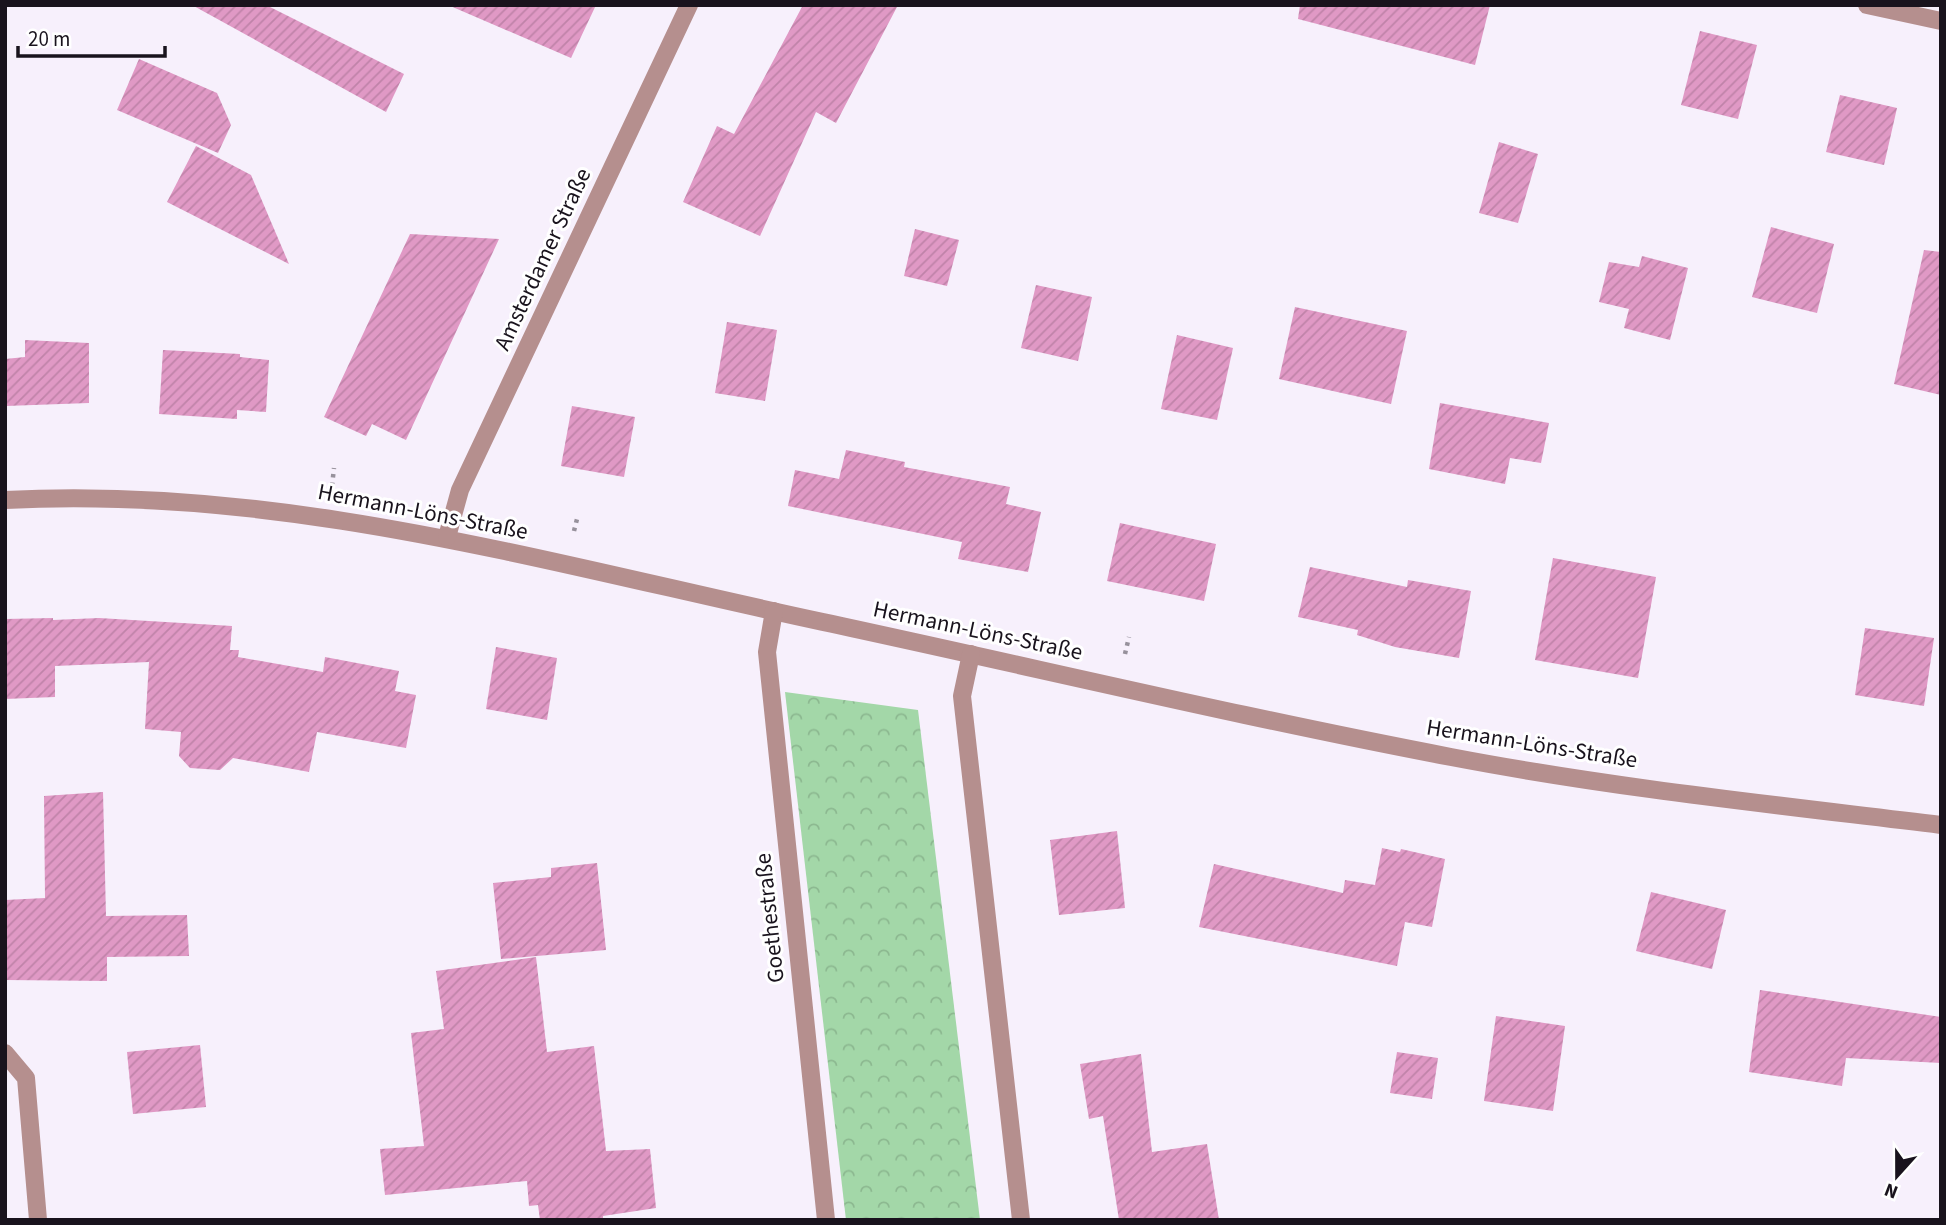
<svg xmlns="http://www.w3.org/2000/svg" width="1946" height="1225" font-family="'Source Sans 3',sans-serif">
<defs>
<pattern id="forest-crowns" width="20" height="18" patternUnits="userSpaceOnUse" patternTransform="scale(1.75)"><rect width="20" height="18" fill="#a3d7a8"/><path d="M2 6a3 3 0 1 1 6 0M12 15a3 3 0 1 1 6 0" fill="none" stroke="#8cb890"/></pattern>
<pattern id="building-hatch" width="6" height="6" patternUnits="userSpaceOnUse" patternTransform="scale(1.75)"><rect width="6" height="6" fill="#e099c5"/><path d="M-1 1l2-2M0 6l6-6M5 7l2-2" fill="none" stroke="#c083a9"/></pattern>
</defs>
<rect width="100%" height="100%" fill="#f7f0fc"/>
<path fill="url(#forest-crowns)" d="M785,692l133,18 62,510h-134z"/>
<g fill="url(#building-hatch)">
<path d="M192,5h74l138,69 -18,38z"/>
<path d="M448,5h148l-25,53z"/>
<path d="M803,5h95l-62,118 -20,-11 -56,124 -77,-34 34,-76 17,8z"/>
<path d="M1300,5h190l-15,60 -177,-46z"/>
<path d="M1700,31l57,14 -19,74 -57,-14z"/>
<path d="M139,59l78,34 14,32 -13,28 -101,-43z"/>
<path d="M1840,95l57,13 -13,57 -58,-13z"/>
<path d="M1499,142l39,12 -20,69 -39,-10z"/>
<path d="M196,146l55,29 38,89 -122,-62z"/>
<path d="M1771,227l63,17 -17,69 -65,-16z"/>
<path d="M915,229l44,11 -12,46 -43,-10z"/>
<path d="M410,234l89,5 -93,201 -34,-16 -6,12 -42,-19z"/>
<path d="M1924,250l17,2v143l-47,-11z"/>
<path d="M1642,256l46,12 -18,72 -46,-12 5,-19 -30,-7 10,-40 30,5z"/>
<path d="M1036,285l56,12 -14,64 -57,-13z"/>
<path d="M1295,307l112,24 -16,73 -112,-25z"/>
<path d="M727,322l50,8 -12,71 -50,-8z"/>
<path d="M1177,335l56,13 -16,72 -56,-11z"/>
<path d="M25,340l64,3v60l-83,3 -1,-47 20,-2z"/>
<path d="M163,350l77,4v3l29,3 -3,52 -29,-2v9l-78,-5z"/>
<path d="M1440,403l109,20 -8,40 -31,-5 -5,26 -76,-15z"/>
<path d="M572,406l63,11 -11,60 -63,-11z"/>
<path d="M846,450l59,12 -1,5 106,20 -4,17 35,8 -13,60 -70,-13 4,-17 -174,-36 7,-36 44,9z"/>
<path d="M1120,523l96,21 -12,57 -97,-20z"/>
<path d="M1553,558l103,19 -18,101 -103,-18z"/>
<path d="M1310,567l97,20 1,-7 63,11 -12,67 -64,-11 -38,-12 1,-5 -60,-13z"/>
<path d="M53,618v2l46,-2 133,8 -2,24h9l-1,7 85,15 2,-15 74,14 -4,20 21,4 -10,53 -89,-16 -8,40 -76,-14 -13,12 -30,-2 -11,-12 2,-24 -36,-3 4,-67 -94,4v31l-50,2v-80z"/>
<path d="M1865,628l69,10 -10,68 -69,-11z"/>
<path d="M496,647l61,11 -10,62 -61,-11z"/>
<path d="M103,792l3,124 81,-1 2,41 -82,1v24l-102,-1v-80l40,-2 -1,-102z"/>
<path d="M1117,831l8,77 -66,7 -9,-75z"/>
<path d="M1382,848l18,4 1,-3 44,10 -13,68 -27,-5 -8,44 -198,-39 15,-63 129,29 2,-13 30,5z"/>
<path d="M597,863l9,87 -105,9 -8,-76 58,-6v-9z"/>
<path d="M1651,892l75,18 -14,59 -76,-18z"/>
<path d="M536,957l11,95 47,-6 12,105 44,-2 6,59 -53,8v4h-63l-2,-15 -9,1 -2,-25 -142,14 -5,-46 44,-3 -13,-113 33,-4 -8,-58z"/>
<path d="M1760,990l181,27v46l-95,-5 -4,28 -93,-14z"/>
<path d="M1496,1016l69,10 -12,85 -69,-10z"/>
<path d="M200,1045l6,62 -73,7 -6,-62z"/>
<path d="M1397,1052l41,6 -6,41 -42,-6z"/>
<path d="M1141,1054l11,98 55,-8 12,76h-100l-16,-104 -14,3 -9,-55z"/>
</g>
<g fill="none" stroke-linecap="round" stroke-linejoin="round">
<g stroke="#97919c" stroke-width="4.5" stroke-dasharray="3.5 5" stroke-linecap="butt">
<path d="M332,486l2,-18"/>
<path d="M574,531l4,-16"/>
<path d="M1125,654l4,-17"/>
</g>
<g stroke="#b58f8e" stroke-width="18">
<path d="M1867,5l74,16"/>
<path d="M5,500c281,-15 546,64 818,122 210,45 418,95 628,135 162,31 327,48 490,68"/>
<path d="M447,537l13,-47 229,-485"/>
<path d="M774,611l-7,41 59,568"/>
<path d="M971,654l-9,42 59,524"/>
<path d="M5,1053l21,25 12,142"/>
</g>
</g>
<g text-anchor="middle" stroke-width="6" stroke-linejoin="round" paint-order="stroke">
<g font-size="23" fill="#19131d" stroke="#fff">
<text transform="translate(542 259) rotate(-65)" y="8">Amsterdamer Straße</text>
<text transform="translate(423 511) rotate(11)" y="8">Hermann-Löns-Straße</text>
<text transform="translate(978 630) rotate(12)" y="8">Hermann-Löns-Straße</text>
<text transform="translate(1532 743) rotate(9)" y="8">Hermann-Löns-Straße</text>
<text transform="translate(769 918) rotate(-96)" y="8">Goethestraße</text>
</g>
</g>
<rect width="1946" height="1225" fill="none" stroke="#19131d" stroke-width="14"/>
<g transform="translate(1897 1176) rotate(201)" stroke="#ffffff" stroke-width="5" paint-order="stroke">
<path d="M0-5L12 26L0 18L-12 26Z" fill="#19131d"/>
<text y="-10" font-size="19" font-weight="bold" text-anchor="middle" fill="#19131d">N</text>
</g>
<path d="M18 46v10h147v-10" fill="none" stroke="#19131d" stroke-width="3.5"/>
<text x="28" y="46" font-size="21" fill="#19131d" stroke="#ffffff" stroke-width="5" paint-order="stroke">20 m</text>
</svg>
